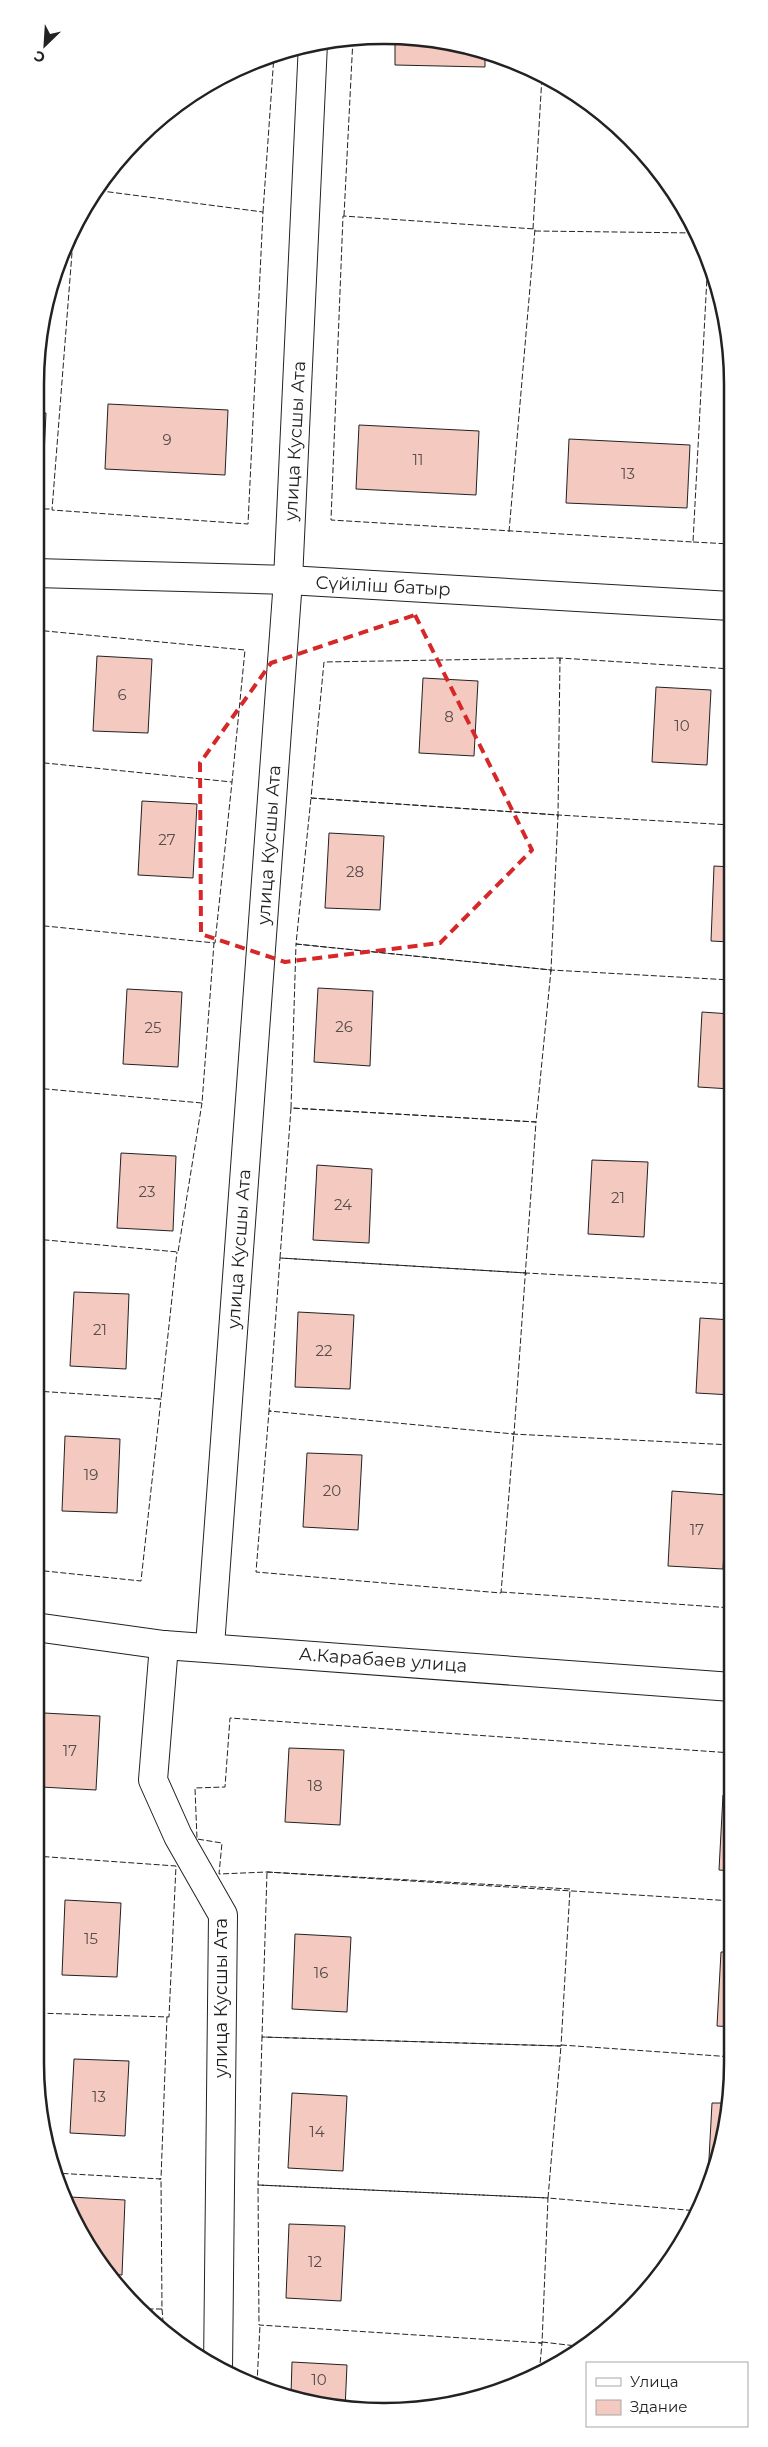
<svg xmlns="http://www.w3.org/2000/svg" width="768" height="2447" font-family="Montserrat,sans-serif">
<rect width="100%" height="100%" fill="#fff"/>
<g fill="#f3c9c0" stroke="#222">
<path d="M395,36l57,6 33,12v13l-90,-2z"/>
<path d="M108,404l120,6 -3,65 -120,-6z"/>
<path d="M35,412l11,1 -3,64h-8z"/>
<path d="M359,425l120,6 -3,64 -120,-6z"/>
<path d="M569,439l121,6 -3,63 -121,-5z"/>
<path d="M97,656l55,3 -4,74 -55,-2z"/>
<path d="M423,678l55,3 -4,75 -55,-3z"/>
<path d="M656,687l55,3 -4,75 -55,-3z"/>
<path d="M142,801l55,3 -4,74 -55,-3z"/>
<path d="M329,833l55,3 -4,74 -55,-2z"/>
<path d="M714,866l17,1v75l-20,-1z"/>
<path d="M318,988l55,3 -3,75 -56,-4z"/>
<path d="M127,989l55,3 -4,75 -55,-3z"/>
<path d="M702,1012l29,2v75l-33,-2z"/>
<path d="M121,1153l55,3 -3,75 -56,-3z"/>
<path d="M592,1160l56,2 -4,75 -56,-3z"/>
<path d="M317,1165l55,4 -3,74 -56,-3z"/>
<path d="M74,1292l55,2 -3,75 -56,-3z"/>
<path d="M298,1312l56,3 -4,74 -55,-2z"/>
<path d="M700,1318l32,2v75l-36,-2z"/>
<path d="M65,1436l55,3 -3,74 -55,-2z"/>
<path d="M307,1453l55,2 -4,75 -55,-3z"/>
<path d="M672,1491l55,4 -4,74 -55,-3z"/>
<path d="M44,1713l56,3 -4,74 -55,-3z"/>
<path d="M289,1748l55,2 -4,75 -55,-3z"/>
<path d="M723,1795l10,1v75l-14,-1z"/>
<path d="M65,1900l56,3 -4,74 -55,-2z"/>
<path d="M295,1934l56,3 -4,75 -55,-3z"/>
<path d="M721,1952h12v75l-16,-1z"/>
<path d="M74,2059l55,2 -4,75 -55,-3z"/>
<path d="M292,2093l55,3 -4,75 -55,-3z"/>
<path d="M712,2103h17l-3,28 -14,46h-4z"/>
<path d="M70,2197l55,3 -3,75 -12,-1 -40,-64z"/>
<path d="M289,2224l56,2 -4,75 -55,-3z"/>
<path d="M292,2362l55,3 -2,44 -54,-15z"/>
</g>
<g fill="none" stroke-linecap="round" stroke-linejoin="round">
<g stroke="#222" stroke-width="30">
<g id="minor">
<path d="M35,573l253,7 443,26"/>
<path d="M35,1627l129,18 568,42"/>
<path d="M164,1645l-11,135 25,56 45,79 -5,454"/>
<path d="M210,1646l78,-1066 25,-537"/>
</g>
</g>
<use href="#minor" stroke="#fff" stroke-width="28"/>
<g stroke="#222" stroke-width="1" stroke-dasharray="6 2.5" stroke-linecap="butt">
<path d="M263,212l11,-157"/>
<path d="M344,216l9,-178"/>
<path d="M74,227l-22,283 196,14 15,-312 -169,-22"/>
<path d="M533,229l9,-153"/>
<path d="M535,231l161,2"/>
<path d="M35,509h17"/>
<path d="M509,532l26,-303 -192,-13 -12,304 362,22 15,-284"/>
<path d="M693,542l37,2"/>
<path d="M35,630l210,20 -13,132 -197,-20"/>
<path d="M560,658l-2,157 -247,-17 13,-136z"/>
<path d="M560,661v-3l171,11"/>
<path d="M311,798l247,17 -7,155 -255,-26z"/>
<path d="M558,817v-2l173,10"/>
<path d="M35,925l180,18 17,-161"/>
<path d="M296,944l255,26 -15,152 -245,-14z"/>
<path d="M551,972v-2l180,10"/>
<path d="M35,1088l167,15 12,-160"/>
<path d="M35,1239l143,13 24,-149"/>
<path d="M526,1273l-246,-15 11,-150 245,14 -22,312 -245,-23 11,-153 246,15"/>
<path d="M526,1275v-2l206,11"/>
<path d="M35,1391l126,8 16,-147"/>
<path d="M271,1411h-2l-13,161 245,21 13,-161"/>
<path d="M512,1434l220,11"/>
<path d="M35,1570l106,11 20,-182h-3"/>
<path d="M501,1592l231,16"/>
<path d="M732,1753l-502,-35 -5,69 -30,1 2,51 25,4 -3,31 48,-2 466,29"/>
<path d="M35,1856l141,10 -7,151 -134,-4"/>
<path d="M267,1872l303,17 -9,157 -299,-9z"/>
<path d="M561,2045l172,12"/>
<path d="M54,2173l107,6 6,-163"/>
<path d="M258,2185l290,13 -6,145 -283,-18z"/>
<path d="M548,2198l13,-152 -299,-9 -4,148 290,13 150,13"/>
<path d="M139,2309h23l-1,-130h-2"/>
<path d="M162,2309l2,24"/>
<path d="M542,2342l43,5"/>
<path d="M539,2343h3l-3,32"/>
<path d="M257,2384l3,-59"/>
</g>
</g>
<path fill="none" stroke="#d62828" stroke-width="4" stroke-dasharray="10 6" stroke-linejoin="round" d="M415,615l117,235 -92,93 -155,19 -84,-28 -1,-171 71,-100z"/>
<g text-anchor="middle" stroke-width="4" stroke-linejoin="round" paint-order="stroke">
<g font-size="15" fill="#564c4a">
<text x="167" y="445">9</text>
<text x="418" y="465">11</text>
<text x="628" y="479">13</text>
<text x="122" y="700">6</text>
<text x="449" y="722">8</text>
<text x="682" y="731">10</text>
<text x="167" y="845">27</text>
<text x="355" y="877">28</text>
<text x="344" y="1032">26</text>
<text x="153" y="1033">25</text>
<text x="147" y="1197">23</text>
<text x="618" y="1203">21</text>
<text x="343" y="1210">24</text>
<text x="100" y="1335">21</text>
<text x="324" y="1356">22</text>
<text x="91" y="1480">19</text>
<text x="332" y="1496">20</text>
<text x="697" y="1535">17</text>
<text x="70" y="1756">17</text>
<text x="315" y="1791">18</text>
<text x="91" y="1944">15</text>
<text x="321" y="1978">16</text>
<text x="99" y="2102">13</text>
<text x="317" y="2137">14</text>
<text x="315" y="2267">12</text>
<text x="319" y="2385">10</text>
</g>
<g font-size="18" fill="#222" stroke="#fff">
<text transform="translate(295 441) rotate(-87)" y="6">улица Кусшы Ата</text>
<text transform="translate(383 586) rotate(3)" y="6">Сүйіліш батыр</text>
<text transform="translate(269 845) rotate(-86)" y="6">улица Кусшы Ата</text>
<text transform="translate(239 1249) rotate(-86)" y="6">улица Кусшы Ата</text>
<text transform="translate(383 1660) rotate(4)" y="6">А.Карабаев улица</text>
<text transform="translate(221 1998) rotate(-90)" y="6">улица Кусшы Ата</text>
</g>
</g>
<path d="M0 0H768V2447H0ZM384 44H384A340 340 0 0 1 724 384V2063A340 340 0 0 1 384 2403H384A340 340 0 0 1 44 2063V384A340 340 0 0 1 384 44Z" fill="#fff" fill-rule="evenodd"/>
<path fill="none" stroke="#222" stroke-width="2.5" d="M384 44H384A340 340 0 0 1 724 384V2063A340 340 0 0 1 384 2403H384A340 340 0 0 1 44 2063V384A340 340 0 0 1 384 44Z"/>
<rect x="586" y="2362" width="162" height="65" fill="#ffffff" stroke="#a7a7a7"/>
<rect x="596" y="2378" width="25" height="8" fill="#ffffff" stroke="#a7a7a7"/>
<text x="630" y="2387" font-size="15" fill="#222222">Улица</text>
<rect x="596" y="2400" width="25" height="15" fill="#f3c9c0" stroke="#a7a7a7"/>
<text x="630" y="2412" font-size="15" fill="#222222">Здание</text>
<g transform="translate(45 45) rotate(205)" stroke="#ffffff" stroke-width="4" paint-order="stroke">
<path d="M0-4L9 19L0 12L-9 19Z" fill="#222222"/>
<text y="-8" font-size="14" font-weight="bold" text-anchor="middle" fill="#222222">С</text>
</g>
</svg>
